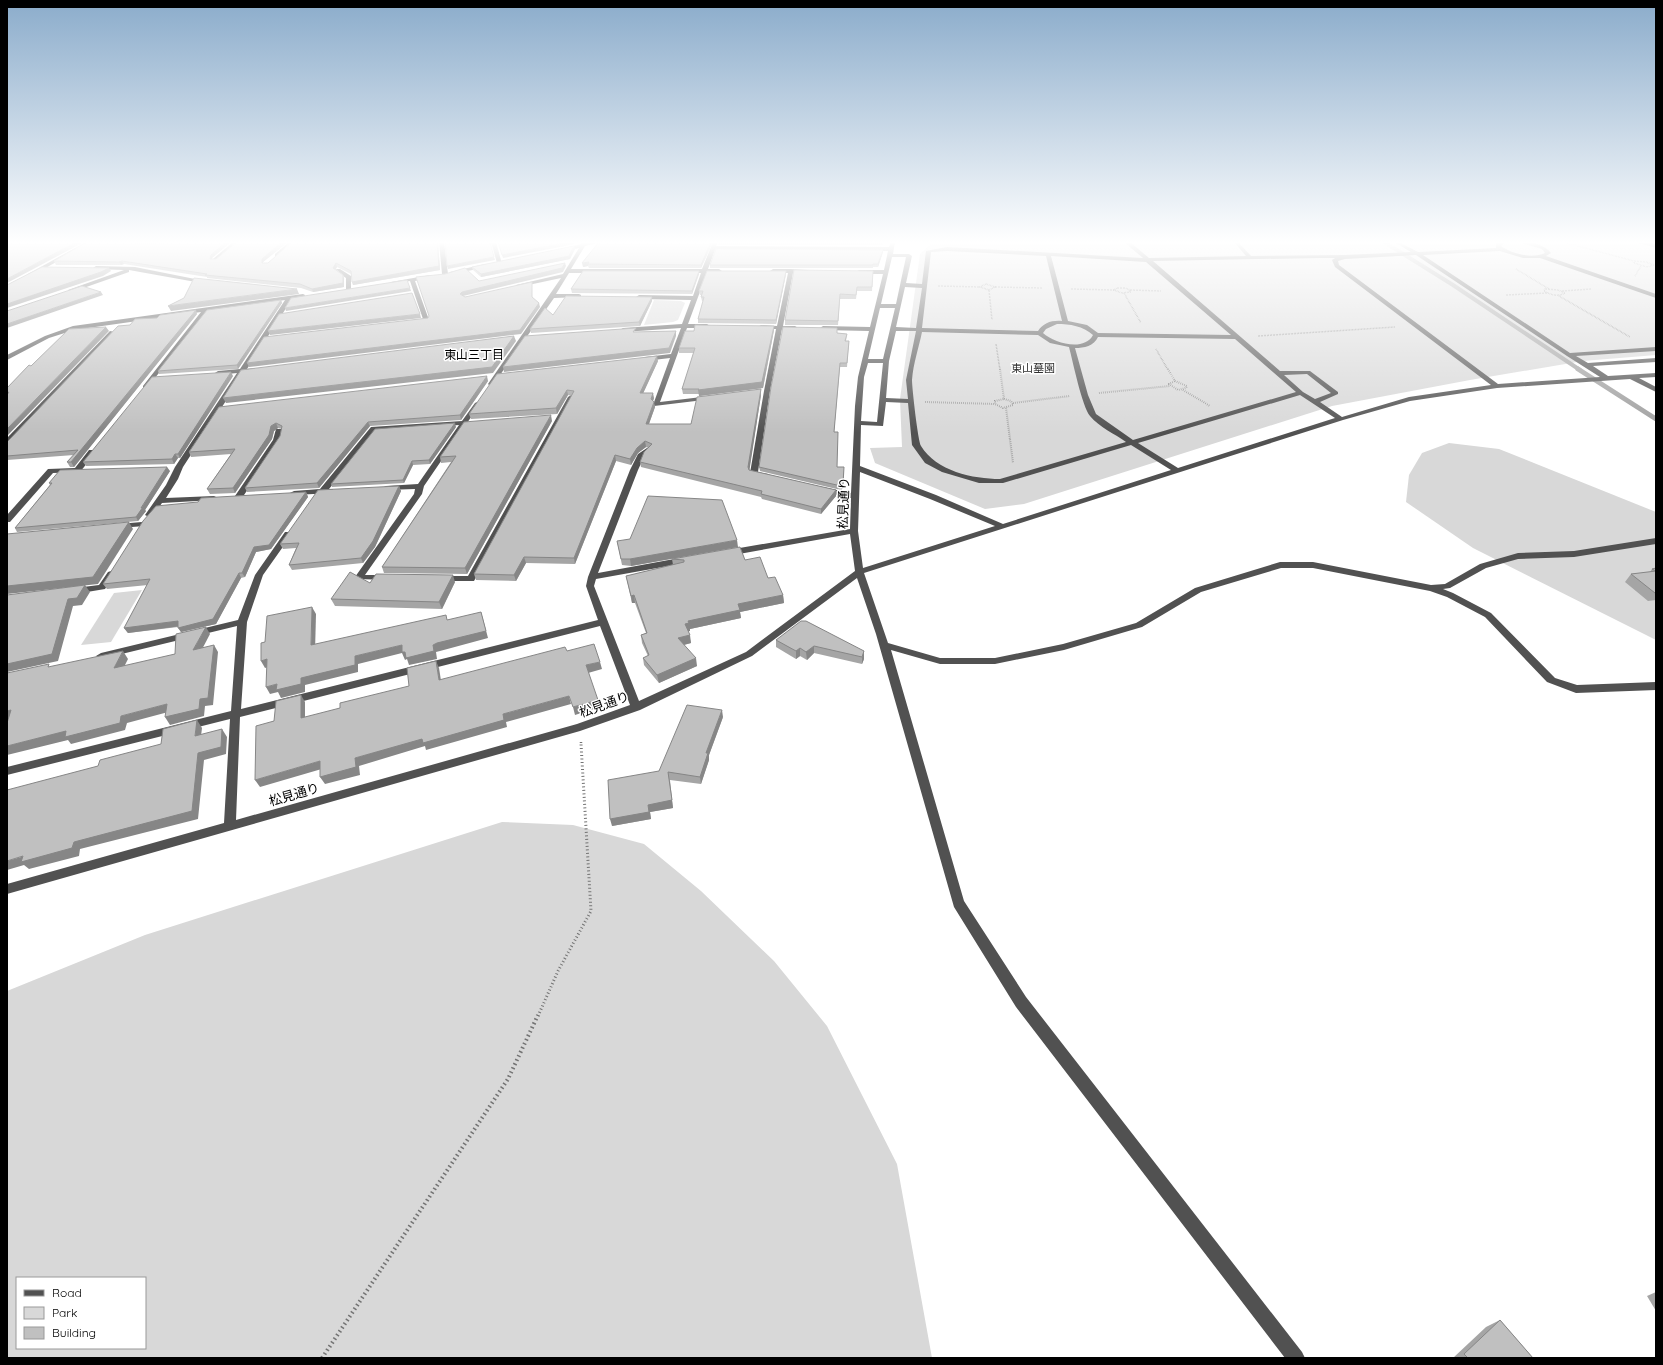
<svg xmlns="http://www.w3.org/2000/svg" width="1663" height="1365" font-family="Quicksand,'Noto Sans JP',sans-serif">
<rect width="100%" height="100%" fill="#fff"/>
<g fill="#d8d8d8" fill-rule="evenodd">
<path d="M933,242h709l14,3v110l-73,6 -113,19 -138,26 -308,98 -39,5 -110,-46 -5,-15 32,-1 -2,-48 20,-145z"/>
<path d="M654,300l27,1 4,2 -7,17 -5,2 -29,3z"/>
<path d="M1449,443l50,6 157,63v128l-183,-92 -67,-46 3,-27 13,-22z"/>
<path d="M142,590l-31,52 -30,3 33,-52z"/>
<path d="M502,822l71,3 71,19 57,47 73,70 53,65 70,138 35,194h-925v-367l138,-56zM17,1278h128v70h-128z"/>
</g>
<g fill="none" stroke-linecap="round" stroke-linejoin="round">
<path stroke="#9f9f9f" stroke-width="4" d="M1384,242l69,43 127,85"/>
<path stroke="#9f9f9f" stroke-width="5" d="M1578,369l78,50"/>
<g stroke="#737373" stroke-width="1.5" stroke-dasharray="0.5 1" stroke-linecap="butt">
<path d="M1563,242l71,19"/>
<path d="M1634,261l12,1 8,3 -7,2 -13,-4z"/>
<path d="M1516,269l33,20"/>
<path d="M1635,276l6,-10"/>
<path d="M986,284l9,3 -6,3 -9,-3z"/>
<path d="M938,286l42,1"/>
<path d="M995,287l47,1"/>
<path d="M1117,288h8l5,2v2l-8,1 -8,-3z"/>
<path d="M1071,289l43,1"/>
<path d="M1545,289l13,1 7,3c-7,4 -14,2 -21,-2z"/>
<path d="M989,290l3,30"/>
<path d="M1130,290l31,1"/>
<path d="M1562,291l29,-2"/>
<path d="M1124,293l17,30"/>
<path d="M1506,295l41,-2"/>
<path d="M1559,296l71,41"/>
<path d="M1258,336l137,-9"/>
<path d="M996,344l4,26"/>
<path d="M1156,349l12,21"/>
</g>
<g stroke="#737373" stroke-width="2" stroke-dasharray="0.5 1.5" stroke-linecap="butt">
<path d="M1000,369l4,30"/>
<path d="M1168,369l7,12"/>
<path d="M1175,381l12,5 -1,2 -8,2 -9,-6z"/>
<path d="M1183,390l27,16"/>
<path d="M1099,393l71,-7"/>
<path d="M1004,399l7,2 2,4 -10,3 -8,-4v-3z"/>
<path d="M925,402l70,2"/>
<path d="M1013,403l57,-7"/>
<path d="M1006,408l7,55"/>
</g>
<path stroke="#737373" stroke-width="2.5" stroke-dasharray="1 2" stroke-linecap="butt" d="M581,742v3"/>
<path stroke="#737373" stroke-width="3" stroke-dasharray="1 2.5" stroke-linecap="butt" d="M538,1016l20,-45 33,-60 -10,-167"/>
<path stroke="#737373" stroke-width="4" stroke-dasharray="1.5 3" stroke-linecap="butt" d="M322,1358l186,-279 30,-64"/>
<g fill="#515151" fill-rule="evenodd">
<path d="M86,242h6l-59,33 -5,-1z"/>
<path d="M137,242h66l-3,2 -62,1 -3,-2z"/>
<path d="M233,242h6l-22,19h-4v-2z"/>
<path d="M289,242h6l-16,14h-4v-2z"/>
<path d="M439,242h5l4,32 -3,2 -3,-2z"/>
<path d="M491,242h5l6,22 -5,-1z"/>
<path d="M583,242h18l-16,4 -14,23h131l11,-27h5l-2,4 173,1 2,-5h4l-2,12h16l3,2 -6,27 16,1 4,-33 21,-4 196,11 -19,-16h6l19,16 97,-2 -12,-14h4l13,14 94,-1 66,-3 -17,-10h5l19,10 78,-4v-5l9,-1 -4,4c11,8 31,13 44,7l-3,-4 -24,-7c11,-1 26,2 33,11l-5,3 110,38v4l-116,-40h-17l-23,-7 -77,4 147,98 86,-6v4l-80,5 12,7 68,-5v4l-63,4 15,10 48,-3v4l-17,1 17,9v5l-26,-13 -133,9 -87,13 -67,19 -479,153 24,70 52,15h55l68,-14 73,-21 59,-35 85,-26h33l118,23 14,-1 35,-20 38,-11 56,-2 82,-13v6l-82,13 -56,2 -32,9 -36,20 -7,1 10,4 38,20 64,65 22,7 79,-3v8l-80,3 -29,-11 -62,-65 -38,-20 -17,-6 -117,-23h-32l-80,24 -59,35 -78,23 -69,14h-55l-49,-14 73,251 62,96 276,355 3,6h-20l-269,-351 -62,-100 -78,-273 -19,-56 -105,78 -112,54 -60,21 -573,163v-10l217,-61 6,-104 -223,56v-8l224,-56 6,-85 -136,33 -5,-3 5,-3 137,-33 17,-45 30,-43h6l1,2 -29,41 -16,47 -6,87 357,-89 -12,-34 2,-9 42,-107 8,-16 9,-6 4,2 -7,7 -6,13 -40,103 87,-16 4,3 -4,3 -89,16 -2,7 45,115 107,-49 109,-81 -5,-37 -122,22 -4,-3 4,-3 122,-21 1,-31 -31,-7 -1,-2 4,-2 28,6 4,-87 3,-29 11,-46 -46,-1 -3,-2 3,-2 47,1 13,-53h-24l-3,-2 3,-2h25l4,-19 -173,-1 -7,19h11l3,2 -3,2h-12l-19,51h19l3,2 -3,2h-20l-27,74 50,-6 3,2 -1,1 -58,7 -1,-1 17,-47 -25,3 -3,-2 3,-2 26,-3 10,-26 -58,4 -3,-2 3,-2 59,-4 9,-24 -52,-1 -3,-2 3,-2 54,1 8,-23h-132l-13,21h23l2,1v2l-27,1 -61,87h-4l-1,-1 73,-106 -42,9 -3,-2 47,-11 16,-26 -18,4 -3,-2 23,-6zM947,251l99,5 16,65c-10,-1 -19,2 -24,10l-116,-3 9,-76zM1416,255l151,101 33,21 -102,7 -159,-119 -1,-4 7,-2zM1051,256l95,6 85,73 -133,-2 -11,-8 -19,-4zM892,257h14l-10,47h-15zM1319,258h16l-3,2 3,7 156,118 -82,12 -67,20 -22,-15 18,-8v-2l-28,-21h-30l-127,-110zM905,287l17,1 -6,40 -20,-1zM880,308h15l-12,51h-15zM1057,324c13,0 26,2 36,11 -9,17 -39,8 -50,-2l3,-4zM896,331h20l-10,49 2,19 -22,-1 3,-37zM922,332l116,3 12,8 19,4c4,15 13,59 21,69 9,11 25,18 36,26l-126,37c-27,0 -64,-8 -79,-33 -3,-5 -9,-58 -9,-66 1,-16 7,-33 10,-48zM1098,337l137,2 61,53 -163,48 -37,-26 -8,-19 -13,-47c9,0 19,-2 23,-11zM868,363h15l-6,59 -16,-1 3,-44zM1307,374l24,19 -16,6 -12,-7 -19,-17zM1300,395l35,23 -157,50 -40,-25zM886,402l22,1 4,42 13,18 17,9 37,11h24l128,-38 40,25 -168,54 -67,-29 -76,-29 1,-41 22,1zM860,472l70,27 65,27 -132,42 -5,-37zM600,626l30,79 -53,19 -341,96 4,-103z"/>
<path d="M1635,242h8l13,2v4z"/>
<path d="M485,264l2,1v2l-34,7 -3,-2z"/>
<path d="M96,266l39,1 75,15 -3,2 -78,-14v2l-57,20h-4v-2l56,-20 -30,-1 -1,-1z"/>
<path d="M336,269h4l11,7v14l-5,-1v-11l-10,-7z"/>
<path d="M791,269l16,1 3,2 -3,2 -14,-1 -10,53h12l3,2 -3,2 -13,-1 -12,62 -12,81 10,2v4h-6l-12,-5 14,-82 12,-62h-15l-3,-2 3,-2 16,1 11,-53h-15l-3,-2 3,-2z"/>
<path d="M430,275l2,1v2l-17,3 14,39 -3,2h-14v-2l11,-1 -13,-38 -16,3 -3,-2z"/>
<path d="M303,294l2,1v2l-13,2 -45,70 7,-1 3,2 -3,2 -10,1 -61,94 -5,12 -12,19 48,-2 4,2 -4,2 -52,3 -10,14h-3l-4,-2 21,-30 9,-18 62,-94 -19,2 -3,-2 3,-2 22,-2 45,-69 -77,11 -61,77h-4v-2l58,-74 -127,18 -25,8 -42,22v-5l38,-19 28,-10z"/>
<path d="M110,331l5,1 -105,112h-3v-6z"/>
<path d="M571,395l3,2 -100,184h-36l-1,-2 4,-3h27l100,-179z"/>
<path d="M477,402l3,2 -56,82 -2,8 -57,81h22l3,1 1,2 -1,2 -34,-1 -1,-2 59,-83 1,-5 -29,1 -4,-2 4,-2 32,-2 41,-59 -83,6 -47,58h4v4l-39,2 -4,-2 4,-2 26,-2 51,-62 91,-6 13,-18z"/>
<path d="M276,429h6l1,2 -2,9 -39,58h-6l-1,-2 38,-56z"/>
<path d="M89,450h6l1,2 -16,20 -27,1 -43,49h-3v-7l41,-46 27,-1z"/>
<path d="M142,522l4,2 -1,2 -27,2 -4,-2 4,-2z"/>
<path d="M111,571l4,3 -10,15 -30,5 -4,-3 4,-3 24,-3 9,-13z"/>
</g>
</g>
<g fill="#a5a5a5">
<path d="M87,242h49h-1l1,1 63,-1h32l-19,16v1h4l21,-17h51l-25,20v1h5l24,-21h146l2,28 -87,15 -2,-11 -14,-7 -1,2 7,6 1,4v8l-31,5 -12,-4 -94,-10v-1l-83,-13 -3,1h-65l-2,-4z"/>
<path d="M599,242h114l-12,26h-112l-1,-2 -5,1z"/>
<rect x="718" y="242" width="165" height="3"/>
<path d="M575,249l-5,10 -89,18 -8,-7 -1,-3z"/>
<path d="M883,250v2l-5,15h-5v1h-163v-3z"/>
<path d="M699,271v3l-7,20 -120,-1 -1,-4z"/>
<path d="M786,271v3l-10,50 -78,-1v-4l5,-18h-1l-1,-4 1,-2h-2l-1,-4z"/>
<path d="M873,271l-1,20h-15l-1,8h-16l-2,26h-53v-5z"/>
<path d="M281,300l1,3 -44,66 -79,5 -1,-3z"/>
<path d="M652,301l-12,25 -109,7 -1,-4 23,-14z"/>
<path d="M197,314l-123,153h-4l-3,-5 7,-7 -67,5v-19h1l122,-116 27,-7z"/>
<path d="M774,330l-11,58 -64,8v-2h-16l-1,-5 12,-36h-15v-5z"/>
<path d="M837,333l10,1 -1,7h3l-2,26h-7l-6,65 3,35 6,21 -2,2 -81,-19 -1,-4z"/>
<path d="M658,361l-15,32 11,5 -1,3 2,6 -6,17h42l70,-35v6l-12,75 87,20v6l-15,18 -59,-15 -1,-2 -120,-30 -1,-5 8,-14 -2,-1 -8,6 -7,12 -15,-4 -41,103 -49,-1 -10,18 -40,-1 -2,-6 98,-178 -4,-1 -11,19 -86,5 -2,-5z"/>
<path d="M233,376l-53,82h-2l-4,6 -88,2 -3,-4z"/>
<path d="M488,381l-27,39 -91,6 -51,62 -72,4 -2,-4 35,-52 2,-7 -4,-1 -4,3 -2,8 -37,54 -25,1 -3,-5 24,-35 -40,3 -2,-5 30,-45z"/>
<path d="M552,421l-85,153 -83,-1 -2,-6 69,-105 -10,1 -1,-6z"/>
<path d="M456,427l-26,37 -17,1 -9,18 -72,4 -1,-3z"/>
<path d="M170,471l-25,39 1,1 -8,10 -121,11 -2,-4 35,-43 -1,-2z"/>
<path d="M399,486l2,5 -26,56 -12,16 -71,7 -3,-5 7,-17 -13,1 -3,-5z"/>
<path d="M306,492l2,5 -37,52 -15,3 -11,25 -4,1 -25,46 -35,8 -3,-5 -50,6 -4,-5 24,-43 -41,4 -4,-5 95,-82z"/>
<path d="M617,541l121,6 -107,19 -9,-1z"/>
<path d="M672,559l73,1 23,18 15,17 1,8 -44,9 1,6 -51,11v2h-2l3,12 -7,2 13,21 -38,17 -15,-18 -1,-7 5,-2 -6,-13 -1,-8 5,-2 -11,-30h-3l-6,-27 47,-11z"/>
<path d="M1656,568v32l-8,1 -23,-19 6,-8 19,-2 2,-3z"/>
<path d="M455,582l-13,27 -107,-3 -4,-7 39,-16z"/>
<path d="M776,640l88,11v8l-2,5 -48,-11 -7,7 -7,-4 -4,3 -20,-12z"/>
<path d="M723,717l-14,38v5l-8,24 -31,-4 3,28 -23,4 1,7 -39,7 47,-55z"/>
<path d="M1656,1292v19l-9,-15z"/>
<path d="M1500,1320l33,38h-80l33,-31z"/>
</g>
<g fill="#868686">
<path d="M76,242h8l-77,41v-4z"/>
<path d="M226,242h5l-19,16v4l-2,-3 1,-4z"/>
<path d="M282,242h6l-25,20v4l-1,-3v-4z"/>
<path d="M437,242h1l2,28 -87,15 -1,-3z"/>
<path d="M569,242h5l1,2 -72,14 -1,-3z"/>
<path d="M711,242h2l-12,26v-3z"/>
<path d="M574,246l1,3 -5,10 -89,18v-3z"/>
<path d="M883,250v2l-5,15v-3z"/>
<path d="M494,257l1,3 -47,9 -1,-3z"/>
<path d="M122,261l2,3 -3,1 -2,-3z"/>
<path d="M589,262l-1,2v2l-5,1 -1,-4z"/>
<path d="M336,263l1,4 -3,4 -1,-3z"/>
<path d="M565,263l1,3 -3,6 -100,24 -3,-2 2,-2z"/>
<path d="M109,268l2,3 -8,5 -96,32v-4z"/>
<path d="M699,271v3l-7,20v-3z"/>
<path d="M786,271v3l-10,50v-4z"/>
<path d="M343,275l1,4v8l-31,5 -1,-3z"/>
<path d="M410,288l1,3 -125,20 -1,-3z"/>
<path d="M297,289l2,5 -128,17 -3,-5z"/>
<path d="M101,292l2,3 -96,33v-4z"/>
<path d="M652,297v4l-12,25 -1,-4z"/>
<path d="M281,300l1,3 -44,66 -1,-4z"/>
<path d="M539,303l1,4 -19,27 -272,33 -2,-4z"/>
<path d="M196,310l1,4 -123,153 -3,-5z"/>
<path d="M420,314l1,4 -151,17 -2,-4z"/>
<path d="M774,326v4l-11,58 -64,8 -1,-6z"/>
<path d="M106,327l3,4 -102,105v-7z"/>
<path d="M676,331v5l-6,17 -166,19 -1,-5z"/>
<path d="M514,336l2,5 -23,32 -267,30 -3,-5z"/>
<path d="M657,356l1,5 -17,37 -1,-5z"/>
<path d="M231,372l2,4 -53,82 -2,-4z"/>
<path d="M487,376l1,5 -27,39 -1,-5z"/>
<path d="M761,389v6l-12,78 -1,-6z"/>
<path d="M567,390l1,5 -11,19 -1,-6z"/>
<path d="M653,393l1,5 -2,6 -1,-5z"/>
<path d="M654,402l1,5 -8,22 -1,-5z"/>
<path d="M551,415l1,6 -85,153 -2,-6z"/>
<path d="M368,422l2,4 -51,62 -2,-5z"/>
<path d="M276,423l2,5 -4,3 -2,8 -37,54 -2,-5 38,-62z"/>
<path d="M455,423l1,4 -26,37 -1,-4z"/>
<path d="M645,441l1,6 -8,6 -7,12 -1,-6 7,-11z"/>
<path d="M175,454l3,4 -4,6 -2,-5z"/>
<path d="M615,455l1,6 -41,103 -1,-6z"/>
<path d="M412,461l1,4 -9,18 -1,-3z"/>
<path d="M167,467l3,4 -25,39 1,1 -8,10 -2,-4z"/>
<path d="M844,467l-1,21 -2,2v-4z"/>
<path d="M399,486l2,5 -26,56 -12,16 -2,-5z"/>
<path d="M836,490v6l-15,18v-5z"/>
<path d="M306,492l2,5 -37,52 -15,3 -11,25 -3,-4 12,-26z"/>
<path d="M129,522l4,7 -35,55 -91,10v-8z"/>
<path d="M737,540l1,7 -107,19 -1,-7z"/>
<path d="M524,557l2,6 -10,18 -2,-6z"/>
<path d="M239,573l2,5 -25,46 -35,8 -3,-4z"/>
<path d="M453,575l2,7 -13,27 -3,-7z"/>
<path d="M85,585l5,7 -8,13 -9,1 -15,55 -51,11v-8l61,-65z"/>
<path d="M634,595l1,8h-3l-1,-7z"/>
<path d="M783,595l1,8 -44,9 1,6 -51,11v2l-4,1 -1,-8 3,-3 50,-17z"/>
<path d="M312,607l4,7 -1,38 -4,-7z"/>
<path d="M481,612l2,7 5,19 -48,13 -4,1 1,7 -28,6 -2,-6 -2,1 -3,-7 -44,11v8l-53,13v7l-24,6 -3,-6 -8,2 -4,-7 35,-9 54,-22 47,-11h31z"/>
<path d="M178,621l3,5 -53,7 -4,-5z"/>
<path d="M206,627l4,7 -12,23 -5,-7z"/>
<path d="M690,635l1,8 -12,3 -1,-8z"/>
<path d="M214,645l4,7 -5,53 -8,1 -1,10 -34,9 -5,-8 35,-18z"/>
<path d="M814,646v7l-7,7 -1,-8z"/>
<path d="M800,648v8l-4,3v-8z"/>
<path d="M123,651l5,8 -8,16 -6,-7z"/>
<path d="M864,651v8l-2,5v-7z"/>
<path d="M696,658l1,8 -38,17 -2,-8z"/>
<path d="M267,659l4,7 -6,2 -4,-7z"/>
<path d="M436,661l3,7 3,19 -3,-7z"/>
<path d="M600,662l2,7 -14,4 -2,-8z"/>
<path d="M301,695l4,7v24l-4,-8z"/>
<path d="M569,696l2,8 -65,18 1,5 -81,23 -1,-4 -66,20 1,9 -35,9 -5,-7 35,-19 148,-44z"/>
<path d="M598,700l2,7 -25,8 -2,-8z"/>
<path d="M167,704l5,7 -45,12 -2,7 -54,14 -3,-4 -61,15v-9z"/>
<path d="M11,710l7,7 -11,2v-8z"/>
<path d="M722,710l1,7 -14,38v5l-8,24 -1,-7 6,-24z"/>
<path d="M197,720l5,8 -2,16 -5,-8z"/>
<path d="M222,729l5,8 -1,17 -22,6 -6,59 -118,30 -1,7 -50,13 -5,-4 -17,5v-9l67,-19 124,-89z"/>
<path d="M320,761l5,7 -65,19 -5,-7z"/>
<path d="M668,772l5,36 -23,4 1,7 -39,7 -2,-7 38,-14z"/>
</g>
<g fill="#c0c0c0" stroke="#868686">
<path d="M7,242h69l-69,37z"/>
<path d="M87,242h47l2,1 90,-1 -15,13 -1,4h6l21,-17h45l-20,17v4h6l24,-21h145l2,24 -87,16 -1,-11 -15,-8 -3,5 10,7v8l-31,6 -12,-5 -95,-9 2,-1 -85,-13 -3,1 -65,-1z"/>
<path d="M445,242h45l4,15 -47,9z"/>
<path d="M498,242h71l-67,13z"/>
<path d="M599,242h112l-10,23 -113,-1 1,-2 -7,1z"/>
<path d="M574,246l-5,10 -88,18 -9,-7z"/>
<path d="M716,249l167,1 -5,14h-5v1h-163z"/>
<path d="M565,263l-3,5 -100,24 -2,2 5,3 67,-15v15l7,6 -19,27 -273,33 17,-26 164,-19 1,-2 -13,-39 29,-3 20,-6 14,13z"/>
<path d="M42,267l67,1 -8,4 -94,32v-19z"/>
<path d="M794,270l79,1 -1,16h-15l-1,8 -16,-1 -2,27 -53,-1z"/>
<path d="M583,271h116l-7,20 -121,-2z"/>
<path d="M707,271h79l-10,49 -78,-1 6,-22h-3l2,-6h-4z"/>
<path d="M194,278l103,11 -129,17 16,-8z"/>
<path d="M407,280l3,8 -125,20 6,-10z"/>
<path d="M82,286l19,6 -94,32v-13z"/>
<path d="M412,293l8,21 -152,17 11,-17z"/>
<path d="M566,296l86,1 -13,25 -109,7 15,-21 8,7z"/>
<path d="M281,300l-44,65 -79,6 49,-61z"/>
<path d="M196,310l-125,152h-4l11,-12 -71,6v-15h1l110,-115 12,-1 5,-6 22,-1 3,-3z"/>
<path d="M695,325l79,1 -12,56 -64,8 1,-1h-17l13,-41h-16l6,-17h9z"/>
<path d="M106,327l-99,102v-34l2,-3 -2,1v-5l22,-23 2,1 38,-37z"/>
<path d="M783,327l54,1v5l10,1 -2,7h4l-2,22h-7l-6,69h4l-1,35h7l-1,17 -2,2 -82,-19 12,-80z"/>
<path d="M636,328l-3,4 43,-1 -7,17 -166,19 22,-31z"/>
<path d="M514,336l-22,31 -269,31 18,-28z"/>
<path d="M657,356l-17,37h13l-2,6 3,3 -8,22h45l6,-27 64,-8 -13,78 1,3 87,20 -15,19 -60,-15 1,-3 -122,-29 4,-10 8,-8 -7,-3 -8,7 -7,11 -15,-4 -41,103 -50,-1 -10,18 -40,-1 100,-183 -7,-1 -11,18 -87,6 28,-40z"/>
<path d="M231,372l-53,82h-3l-3,5 -89,3 69,-85z"/>
<path d="M487,376l-27,39 -92,7 -51,61 -72,5 35,-52 2,-10 -6,-3 -5,3 -2,9 -36,53 -26,1 28,-40 -46,3 30,-45z"/>
<path d="M551,415l-86,153 -83,-1 74,-111 -16,1 24,-35z"/>
<path d="M455,423l-26,37 -17,1 -9,19 -72,4 44,-55z"/>
<path d="M167,467l-26,41 2,-1 -7,10 -121,11 37,-45h-3l11,-13z"/>
<path d="M399,486l-26,55 -12,17 -72,7 10,-22 -19,1 38,-54z"/>
<path d="M306,492l-37,53 -15,2 -12,26h-3l-26,46 -35,9v-7l-54,7 26,-49 -47,5 40,-63 13,-15 42,-4 3,-4z"/>
<path d="M648,496l74,4 15,40 -107,19h-9l-4,-18 13,-2z"/>
<path d="M129,522l-36,55 -86,9v-52z"/>
<path d="M740,547l5,13 15,-3 8,21 7,-1 8,18 -45,9 2,6 -52,11 1,2 -4,1 5,11 -12,3 18,20 -39,17 -14,-17 6,-3 -8,-20 6,-2 -13,-38 -3,1 -5,-20 58,-14v-2l-12,-1z"/>
<path d="M1656,568v25h-1l-24,-19 25,-3 -4,-2z"/>
<path d="M350,572l20,11 6,-9 77,1 -14,27 -108,-3z"/>
<path d="M85,585l-8,13 -9,1 -16,55 -45,10v-69z"/>
<path d="M312,607l-1,38 135,-30 1,5 34,-8 5,19 -49,12 -4,2 1,6 -28,7 -1,-6h-3v-7l-47,11v9l-54,13v6l-25,6 1,-6 -11,3 1,-28 -6,2v-18l4,-1 2,-26z"/>
<path d="M801,621h5l58,30 -2,6 -48,-11 -8,6 -6,-4 -4,3 -20,-11z"/>
<path d="M206,627l-13,23 21,-5 -6,53 -8,1 -1,10 -34,8 2,-13 -46,12 -1,7 -55,14 1,-6 -59,15v-23l4,-13 -4,1v-38l42,-9 -1,3 75,-16 -9,17 61,-14 1,-20z"/>
<path d="M594,644l6,18 -14,3 12,35 -25,7 -4,-11 -66,18 1,6 -81,23 -1,-4 -67,19 1,9 -36,10v-16l-65,19 1,-54 18,-5 2,-20 25,-6v23l39,-10v-5l69,-17 -2,-18 29,-7 3,19 126,-33 2,4z"/>
<path d="M687,705l35,5 -16,43h2l-8,24 -32,-5 4,28 -24,5 1,7 -39,7 -2,-39 51,-9z"/>
<path d="M197,720l-2,16 27,-7 -1,18 -23,6 -6,58 -118,31 -2,6 -51,14 2,-6 -16,5v-71l91,-24 2,-6 61,-16 2,-15z"/>
<path d="M1500,1320l33,38h-65l-4,-4z"/>
</g>
<linearGradient id="sky" x2="0" y2="1"><stop stop-color="#8baccb"/><stop offset="0.56" stop-color="#fff"/><stop offset="1" stop-color="#fff" stop-opacity="0"/></linearGradient>
<rect width="1663" height="433" fill="url(#sky)"/>
<g text-anchor="middle" stroke-width="3" stroke-linejoin="round" paint-order="stroke">
<g font-size="11" fill="#2f2f2f" stroke="#fff">
<text x="1033" y="372">東山墓園</text>
</g>
<g font-size="12" fill="#000" stroke="#fff">
<text x="474" y="359">東山三丁目</text>
</g>
<g font-size="13" fill="#000" stroke="#fff">
<text transform="translate(843 503) rotate(-88)" y="5">松見通り</text>
<text transform="translate(604 704) rotate(-20)" y="5">松見通り</text>
<text transform="translate(294 794) rotate(-16)" y="5">松見通り</text>
</g>
</g>
<rect width="1663" height="1365" fill="none" stroke="#000000" stroke-width="16"/>
<rect x="16" y="1277" width="130" height="72" fill="#ffffff" stroke="#999999"/>
<rect x="24" y="1290" width="20" height="6" fill="#515151" stroke="#999999"/>
<text x="52" y="1297" font-size="12" fill="#000000">Road</text>
<rect x="24" y="1307" width="20" height="12" fill="#d8d8d8" stroke="#999999"/>
<text x="52" y="1317" font-size="12" fill="#000000">Park</text>
<rect x="24" y="1327" width="20" height="12" fill="#c0c0c0" stroke="#999999"/>
<text x="52" y="1337" font-size="12" fill="#000000">Building</text>
</svg>
